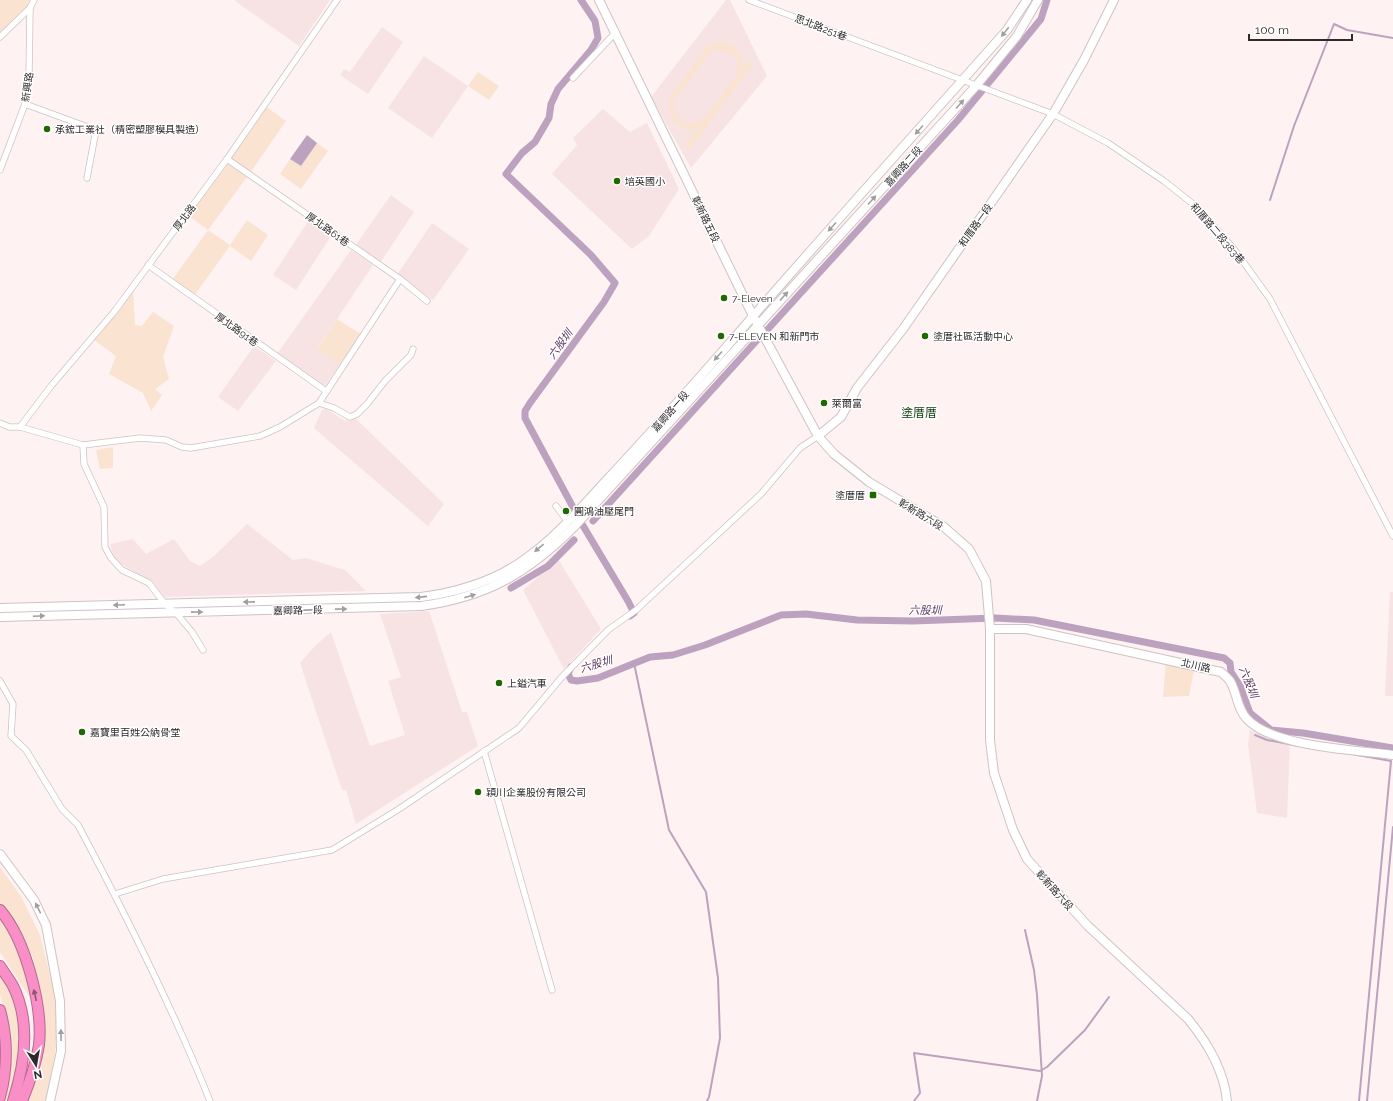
<svg xmlns="http://www.w3.org/2000/svg" width="1393" height="1101" font-family="Raleway,'Noto Sans TC',sans-serif">
<rect width="100%" height="100%" fill="#fff2f3"/>
<g fill="#f8e3e4">
<path d="M236,0h94l-31,46 -64,-45z"/>
<path d="M726,0h4l37,76 -76,92 -40,-71z"/>
<path d="M382,27l21,15 -35,52 -28,-19 4,-6 6,3z"/>
<path d="M424,56l44,30 -36,52 -44,-30z"/>
<path d="M603,109l27,23 17,-9 32,66 -30,47 -17,13 -80,-75 25,-29 -4,-7z"/>
<path d="M391,195l23,17 -34,51 -25,-17z"/>
<path d="M309,220l22,16 -35,54 -23,-15z"/>
<path d="M432,223l37,26 -36,51 -36,-25z"/>
<path d="M351,250l22,15 -56,84 23,15 -16,23 -47,-33z"/>
<path d="M254,346l22,15 -38,50 -20,-14z"/>
<path d="M326,409l19,12 9,-4 90,87 -16,22 -114,-98 8,-18z"/>
<path d="M247,524l46,36 13,-2 39,12 21,21 -202,6 -10,-14 -33,-19 -7,-8 -4,-12 23,-5 13,15 28,-15 16,22 10,5 14,-10z"/>
<path d="M558,559l43,70 -37,40 -41,-79z"/>
<path d="M1390,592h3v104h-8z"/>
<path d="M429,611l33,101h5l11,34 -122,78 -10,-34h-4l-42,-127 16,-18 15,-13 39,114 35,-11 -17,-54 13,-4 -21,-63z"/>
<path d="M1250,730l22,9 18,2 -3,77 -30,-5 -9,-69z"/>
</g>
<g fill="#fae4d1" fill-rule="evenodd">
<path d="M0,0h29l-3,11 -26,24z"/>
<path d="M719,41c16,1 23,11 24,26l5,-6 5,3 -64,87 -4,-6 12,-16 -7,2 -14,-6 -5,-8 -2,-10 1,-11 39,-52zM718,50l14,4 3,3 2,5v13l-32,42 -8,6 -11,1c-10,-6 -14,-14 -11,-25l37,-48z"/>
<path d="M478,72l21,14 -10,14 -21,-14z"/>
<path d="M264,105l22,16 -36,52 -19,-13 -1,-6z"/>
<path d="M317,143l11,8 -27,38 -21,-15 10,-15 11,7z"/>
<path d="M227,164l20,13 -39,53 22,15 17,-25 21,15 -17,26 -21,-15 -36,50 -22,-16 36,-50 -22,-16z"/>
<path d="M133,285l2,40 7,1 11,-14 21,14 -11,31 6,22 -14,10 7,6 -11,16 -8,-18 -34,-19 7,-18 -22,-16z"/>
<path d="M337,319l24,15 -21,30 -23,-14z"/>
<path d="M113,447v21l-13,1 -4,-19z"/>
<path d="M1166,660l29,5 -6,31 -26,1z"/>
<path d="M0,867l22,31 18,37 14,56 4,43 -11,67h-20l13,-39v-67l-7,-37 -14,-29 -10,6 14,29 9,37 -32,-49z"/>
<path d="M0,974c30,50 20,74 10,127h-7l9,-46 -2,-26 -10,-34z"/>
</g>
<path fill="#bca2be" d="M307,135l10,8 -16,23 -11,-7z"/>
<g fill="none" stroke-linecap="round" stroke-linejoin="round">
<g stroke="#bca2be" stroke-width="2">
<path d="M1270,200l24,-74 40,-102 13,6 46,8"/>
<path d="M634,663l35,167 37,62 12,86 2,60 -11,59 -2,4"/>
<path d="M1255,735l12,5 33,6"/>
<path d="M1352,754l39,7 -32,340"/>
<path d="M1025,930l9,40 3,25 5,81 -5,25"/>
<path d="M914,1101l6,-8 -6,-40 126,18 7,-4 38,-37 24,-33"/>
<path d="M1367,1101l26,-274"/>
</g>
<g stroke="#bca2be" stroke-width="7">
<path d="M581,0l14,21 3,17 -7,12 -33,39 -7,15 -2,14 -14,24 -13,11 -16,21 85,81 24,28 -11,19 -74,101 -5,8v7l57,106 46,77 6,12 -4,3"/>
<path d="M768,329l190,-209 83,-101 6,-19"/>
<path d="M593,521l166,-183"/>
<path d="M511,588l37,-22 26,-26"/>
<path d="M571,667l-3,7 3,6 6,1 21,-3 52,-21 23,-2 32,-10 76,-30 25,-1 51,6 56,1 82,-3 39,2 190,38 6,5 1,9 9,14 10,27 21,17 32,3 90,15"/>
</g>
<g stroke="#cec3c3" stroke-width="7">
<g id="street">
<path d="M749,0l304,114 55,29 56,38 34,27 36,41 36,50 123,237"/>
<path d="M0,37l30,-29"/>
<path d="M573,78l43,-46"/>
<path d="M25,104l71,26 -9,48"/>
<path d="M227,159l173,120 27,22"/>
<path d="M0,170l25,-66 2,-13 2,-16 1,-67 4,-8"/>
<path d="M148,265l178,126"/>
<path d="M319,403l15,5 16,9 7,-3 10,-10 18,-23 26,-26 2,-6"/>
<path d="M0,423l9,4h11l63,18 57,-7 26,2 16,7 9,1 69,-12 20,-9 39,-24 81,-124"/>
<path d="M20,427l31,-41 63,-74 113,-153 110,-159"/>
<path d="M83,445l1,19 20,43 1,40 6,11 11,12 27,13 16,21 11,9 16,19 11,18"/>
<path d="M556,506l12,16"/>
<path d="M0,681l13,23 -2,32 15,14 36,59 16,16c48,90 94,181 132,276"/>
<path d="M484,751l68,239"/>
<path d="M115,894l48,-15 169,-29 67,-41 120,-81 42,-50 47,-48 28,-20 125,-116 39,-46 18,-12"/>
</g>
</g>
<g stroke="#cec3c3" stroke-width="10">
<g id="secondary">
<path d="M599,0l154,316 65,120 16,18 35,28 75,45 25,22 17,32 4,48v111l4,33 19,57 14,29 61,67 100,93c19,23 36,51 39,82"/>
<path d="M818,436l23,-19 16,-29 46,-59 150,-215 31,-54 30,-60"/>
<path d="M0,608l421,-11c37,-5 74,-16 104,-38 30,-21 54,-49 78,-75 43,-46 84,-92 125,-139 92,-106 186,-210 279,-315l20,-30"/>
<path d="M0,617l421,-11c65,-9 106,-32 153,-79l402,-441 41,-50 21,-36"/>
<path d="M990,629h36l195,43c3,3 6,5 9,9 7,11 7,28 17,38 26,28 109,31 146,36"/>
<path d="M0,854l34,46 12,25 14,76 1,50 -11,50"/>
</g>
</g>
<g stroke="#b26b8f" stroke-width="12">
<g id="highway">
<path d="M0,910c26,30 43,97 39,135 -3,19 -10,39 -17,56"/>
<path d="M0,966c4,6 8,12 12,18 19,36 13,80 1,117"/>
<path d="M0,1010c8,29 8,57 0,87"/>
</g>
</g>
<use href="#street" stroke="#fff" stroke-width="5.5"/>
<use href="#secondary" stroke="#fff" stroke-width="8"/>
<use href="#highway" stroke="#f98fc6" stroke-width="10"/>
</g>
<defs><path id="oneway-solid" d="M-6-.8H1V-3.2L6.5 0L1 3.2V.8H-6Z"/></defs>
<g fill="#a19f9f">
<use href="#oneway-solid" transform="translate(1005 32) rotate(129)"/>
<use href="#oneway-solid" transform="translate(960 104) rotate(-48)"/>
<use href="#oneway-solid" transform="translate(919 130) rotate(132)"/>
<use href="#oneway-solid" transform="translate(872 200) rotate(-48)"/>
<use href="#oneway-solid" transform="translate(832 227) rotate(132)"/>
<use href="#oneway-solid" transform="translate(784 296) rotate(-48)"/>
<use href="#oneway-solid" transform="translate(718 356) rotate(131)"/>
<use href="#oneway-solid" transform="translate(539 548) rotate(140)"/>
<use href="#oneway-solid" transform="translate(470 596) rotate(-16)"/>
<use href="#oneway-solid" transform="translate(421 597) rotate(174)"/>
<use href="#oneway-solid" transform="translate(249 602) rotate(179)"/>
<use href="#oneway-solid" transform="translate(119 605) rotate(178)"/>
<use href="#oneway-solid" transform="translate(341 609) rotate(-1)"/>
<use href="#oneway-solid" transform="translate(197 612) rotate(-1)"/>
<use href="#oneway-solid" transform="translate(39 616) rotate(-2)"/>
<use href="#oneway-solid" transform="translate(38 908) rotate(-116)"/>
<use href="#oneway-solid" transform="translate(61 1035) rotate(-91)"/>
</g>
<use fill="#895770" href="#oneway-solid" transform="translate(35 995) rotate(-102)"/>
<g fill="#1f6802" stroke="#fff" stroke-width="1.5">
<circle cx="47" cy="129" r="4"/>
<circle cx="617" cy="181" r="4"/>
<circle cx="724" cy="298" r="4"/>
<circle cx="721" cy="336" r="4"/>
<circle cx="925" cy="336" r="4"/>
<circle cx="824" cy="403" r="4"/>
<rect x="869" y="491" width="8" height="8" rx="2"/>
<circle cx="566" cy="511" r="4"/>
<circle cx="499" cy="683" r="4"/>
<circle cx="82" cy="732" r="4"/>
<circle cx="478" cy="792" r="4"/>
</g>
<g text-anchor="middle" stroke-width="3" stroke-linejoin="round" paint-order="stroke">
<g font-size="10" fill="#2e292a" stroke="#fff">
<text transform="translate(821 27) rotate(21)" y="4">思北路251巷</text>
<text transform="translate(27 87) rotate(-82)" y="4">新興路</text>
<text transform="translate(903 166) rotate(-48)" y="4">嘉卿路二段</text>
<text transform="translate(184 217) rotate(-53)" y="4">厚北路</text>
<text transform="translate(706 219) rotate(64)" y="4">彰新路五段</text>
<text transform="translate(975 225) rotate(-55)" y="4">和厝路一段</text>
<text transform="translate(328 229) rotate(35)" y="4">厚北路61巷</text>
<text transform="translate(1218 233) rotate(49)" y="4">和厝路二段383巷</text>
<text transform="translate(237 329) rotate(35)" y="4">厚北路91巷</text>
<text transform="translate(670 411) rotate(-49)" y="4">嘉卿路一段</text>
<text transform="translate(921 514) rotate(31)" y="4">彰新路六段</text>
<text transform="translate(298 610) rotate(-1)" y="4">嘉卿路一段</text>
<text transform="translate(1196 665) rotate(13)" y="4">北川路</text>
<text transform="translate(1055 890) rotate(48)" y="4">彰新路六段</text>
</g>
<g font-size="10" fill="#2e292a" stroke="#fff" text-anchor="start">
<text x="55" y="133">承鋐工業社（精密塑膠模具製造）</text>
<text x="625" y="185">培英國小</text>
<text x="732" y="302">7-Eleven</text>
<text x="729" y="340">7-ELEVEN 和新門市</text>
<text x="933" y="340">塗厝社區活動中心</text>
<text x="832" y="407">萊爾富</text>
<text x="865" y="499" text-anchor="end">塗厝厝</text>
<text x="574" y="515">圓鴻油壓尾門</text>
<text x="507" y="687">上鎰汽車</text>
<text x="90" y="736">嘉寶里百姓公納骨堂</text>
<text x="486" y="796">穎川企業股份有限公司</text>
</g>
<g font-size="11" font-style="italic" fill="#5c3860" stroke="#fff">
<text transform="translate(560 344) rotate(-54)" y="4">六股圳</text>
<text x="925" y="614">六股圳</text>
<text transform="translate(596 664) rotate(-16)" y="4">六股圳</text>
<text transform="translate(1249 682) rotate(68)" y="4">六股圳</text>
</g>
<g font-size="12" fill="#083800" stroke="#fff">
<text x="919" y="417">塗厝厝</text>
</g>
</g>
<g transform="translate(36 1065) rotate(169)" stroke="#ffffff" stroke-width="3" paint-order="stroke">
<path d="M0-3L7 15L0 10L-7 15Z" fill="#2e292a"/>
<text y="-6" font-size="11" font-weight="bold" text-anchor="middle" fill="#2e292a">N</text>
</g>
<path d="M1249 34v6h103v-6" fill="none" stroke="#2e292a" stroke-width="2"/>
<text x="1255" y="34" font-size="12" fill="#2e292a" stroke="#ffffff" stroke-width="3" paint-order="stroke">100 m</text>
</svg>
